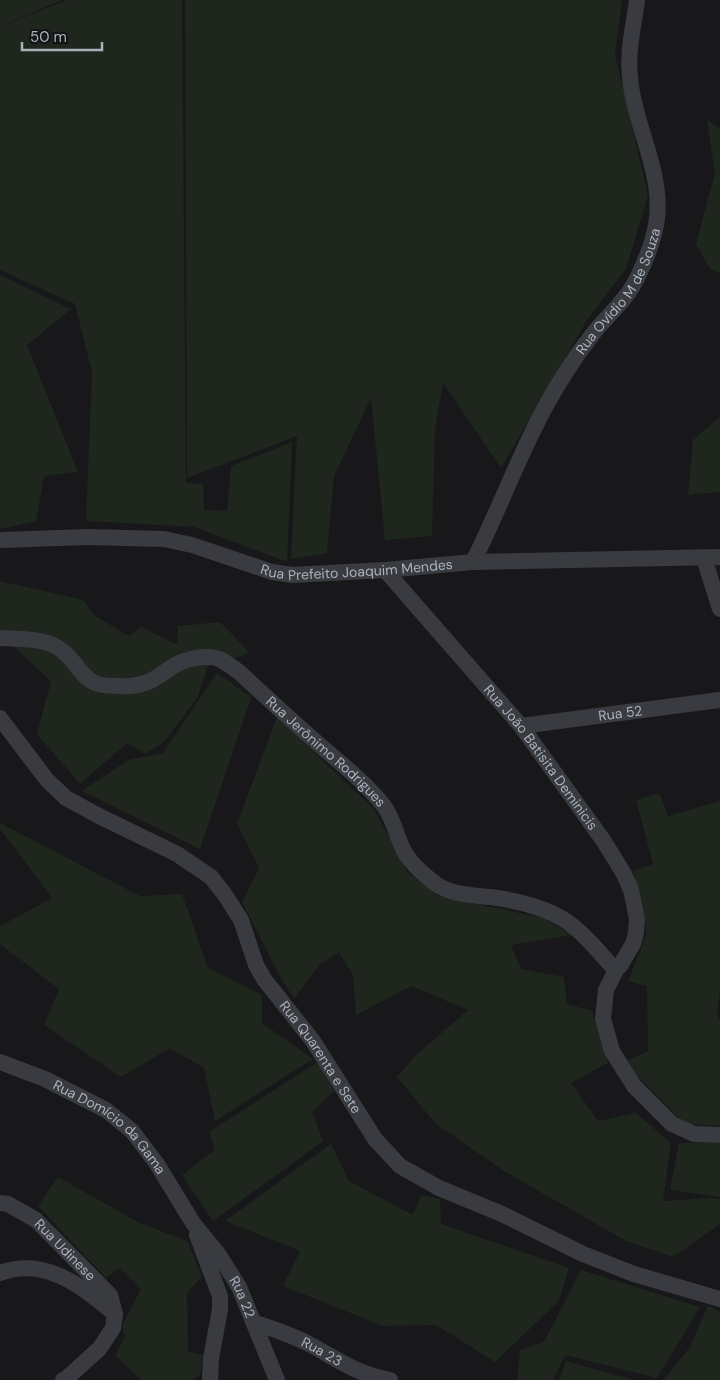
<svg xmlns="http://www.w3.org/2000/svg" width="720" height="1380" font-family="'DM Sans',sans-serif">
<rect width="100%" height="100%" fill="#18181b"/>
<g fill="#1e261d">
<path d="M0,0h62l-62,27z"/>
<path d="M67,0h115l4,483 17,1 1,26 23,1 4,-45 61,-24 -5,120 -93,-35 -108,-6 6,-149 -17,-68 -75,-34v-243z"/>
<path d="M185,0h437l-7,54 33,141 -22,74 -39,51 -86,148 -58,-85 -8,46 -3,107 -47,4 -14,-142 -37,78 -7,77 -36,6 6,-123 -110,42z"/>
<path d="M707,120l13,9v144l-10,-4 -14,-25 19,-71z"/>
<path d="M0,275l71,34 -44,36 51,127 -34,4 -8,45 -36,8z"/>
<path d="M720,417v75l-32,3 5,-55z"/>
<path d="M0,581l83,19 11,15 35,21 12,-9 36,18 1,-19 42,-4 30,31 -42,13 -11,32 -32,43 -20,13 -18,-11 -47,41 -43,-50 14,-53 -37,-34 -14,-2z"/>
<path d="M217,673l34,24 -51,152 -118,-58 46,-31 35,-7z"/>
<path d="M277,717l98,93 32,62 32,24 104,22 29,17 -61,10 10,24 43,8 3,27 25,7 16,52 -37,20 27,38 38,-8 35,30 -8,58 50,-3 7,1v25l-47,33 -47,-16 -119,-68 -71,-49 -39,-47 20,-23 51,-44 -57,-24 -55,29 -3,-40 -14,-23 -19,12 -26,35 -17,-28 -35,-69 17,-34 -22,-44z"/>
<path d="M659,793l9,23 52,-15v191l-3,21 3,7v106l-35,-2 -61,-62 24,-11 -1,-65 -19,-5 19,-48 -14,-62 20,-7 -17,-64z"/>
<path d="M0,823l140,73 42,-2 26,74 54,27v28l51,36 -98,62 -11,-53 -34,-20 -49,29 -77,-52 15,-36 -59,-45v-18l52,-28 -52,-69z"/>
<path d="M318,1062l16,29 -22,21 11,29 -110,80 -31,-46 33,-25 -6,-18z"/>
<path d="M679,1143h41v54l-50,-7z"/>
<path d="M331,1144l18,37 64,34 8,-20 19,4 1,25 128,44 -10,33 -64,61 -59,-37 -53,1 -100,-40 17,-35 -75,-30z"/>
<path d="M58,1177l80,45 49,19 15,35 -15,17 1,59 15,3 -3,20 -7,5h-52l-26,-25 10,-18 -3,-11 19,-37 -21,-21 -14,10 -68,-72z"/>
<path d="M581,1270l119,37 -43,71 -92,-23 -12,25h-36l3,-30 24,-8z"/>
<path d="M708,1305l12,7v68h-57l27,-33z"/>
<path d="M566,1361l68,19h-75z"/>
</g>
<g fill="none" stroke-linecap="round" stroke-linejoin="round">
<g stroke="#393b40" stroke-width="16">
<path id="s1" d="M0,540l88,-3 76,2 28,6 80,27 20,3 93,-5 88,-8 247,-5"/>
<path d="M704,558l16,51"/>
<path id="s2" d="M473,562c25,-50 44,-102 70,-151 14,-26 31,-53 49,-76 12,-16 29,-30 39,-46 11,-18 24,-50 26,-71 5,-46 -20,-88 -26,-132 -5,-33 2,-54 6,-86"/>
<path id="s3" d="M385,570l136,156 82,114 21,34 7,16 6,29 -1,14 -3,11 -13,22 -3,2 -11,22 -3,29 9,32 22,35 38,38 22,10 26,1"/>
<path id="s4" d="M0,638c17,1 37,0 53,7 20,9 26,31 42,38 7,3 16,3 23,3 11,1 25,-1 34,-6 8,-4 15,-10 23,-15 11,-6 32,-11 44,-6 7,3 14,9 20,13 25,23 50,46 76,69 24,21 49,40 69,65 10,13 12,30 20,45 7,13 20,24 32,33 16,11 35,11 54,13 24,3 52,9 73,22 18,11 34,31 49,47l5,2"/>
<path id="s5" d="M0,718l47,62 19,18 31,17 80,39 34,23 14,18 16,25 15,45 8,14 49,62 62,98 25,27 39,22 63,26 81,40 51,20 86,25"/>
<path id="s6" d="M521,726l199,-26"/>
<path id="s7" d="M0,1062l45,17 61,31 26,21 25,33 36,59 26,32 20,32 38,93"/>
<path id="s8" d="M0,1203l8,1 28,16 74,75 5,19 -2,14 -13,20 -34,31 -3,1"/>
<path d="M197,1235l23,61v13l-9,50 -1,21"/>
<path d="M0,1273c46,-17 82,14 115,41"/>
<path id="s9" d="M253,1322c20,7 39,13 58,23 29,16 46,29 79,35"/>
</g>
</g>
<g text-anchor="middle" stroke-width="4" stroke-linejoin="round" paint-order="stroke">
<g font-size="14" fill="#a9b2bb" stroke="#131316">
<text dy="5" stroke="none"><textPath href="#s2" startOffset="309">Rua Ovídio M de Souza</textPath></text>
<text dy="5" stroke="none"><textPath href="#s1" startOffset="362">Rua Prefeito Joaquim Mendes</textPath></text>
<text dy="5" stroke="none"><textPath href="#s6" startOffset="100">Rua 52</textPath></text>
<text dy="5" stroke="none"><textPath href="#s4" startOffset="384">Rua Jerônimo Rodrigues</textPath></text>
<text dy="5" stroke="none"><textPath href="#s3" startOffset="244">Rua João Batisita Deminicis</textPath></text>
<text dy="5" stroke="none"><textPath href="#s5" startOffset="482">Rua Quarenta e Sete</textPath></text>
<text dy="5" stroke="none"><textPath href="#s7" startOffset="130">Rua Domício da Gama</textPath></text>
<text dy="5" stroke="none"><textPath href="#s8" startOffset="82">Rua Udinese</textPath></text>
<text dy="5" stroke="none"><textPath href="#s7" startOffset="350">Rua 22</textPath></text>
<text dy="5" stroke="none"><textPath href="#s9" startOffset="75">Rua 23</textPath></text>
</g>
</g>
<path d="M22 42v8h80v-8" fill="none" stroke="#a9b2bb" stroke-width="2.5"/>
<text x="30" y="42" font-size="15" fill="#a9b2bb" stroke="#131316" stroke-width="4" paint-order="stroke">50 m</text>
</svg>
